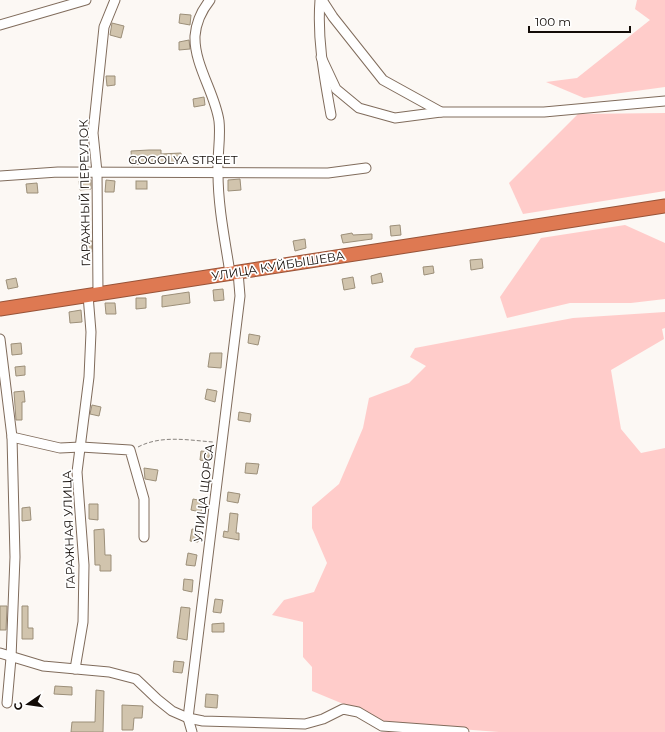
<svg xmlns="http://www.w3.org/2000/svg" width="665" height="732" font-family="Montserrat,sans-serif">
<rect width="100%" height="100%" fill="#fcf8f4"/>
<g fill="#ffccca">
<path d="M637,0h28v87l-81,11 -38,-16 31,-4 73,-58 -15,-11z"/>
<path d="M665,113v78l-142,23 -14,-31 69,-69z"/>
<path d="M625,225l40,18v56l-34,4h-61l-63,15 -7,-21 41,-59z"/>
<path d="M665,312v16l-3,1 2,10 -53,31 10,59 20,24 24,-5v284h-166l-131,-10 -3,-9 -53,-22v-24l-9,-10v-35l-31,-7 12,-15 30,-8 13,-29 -15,-35v-21l27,-23 24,-56 6,-30 40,-15 17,-17 -16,-9 5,-9 158,-30z"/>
</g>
<g fill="#d1c4ad" stroke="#9c8f79">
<path d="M180,14l11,1 -1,10 -11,-2z"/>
<path d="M112,23l12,3 -3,12 -11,-3z"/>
<path d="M189,40l1,9 -11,1v-8z"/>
<path d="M106,76h9v9l-8,1z"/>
<path d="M204,97l1,8 -11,2 -1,-8z"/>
<path d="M149,150h12v4l20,-1 1,9h-41v2l-9,1 -1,-14z"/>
<path d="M240,179l1,11 -13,1v-11z"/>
<path d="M91,180v9l-11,1 -1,-9z"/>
<path d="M106,180l9,1 -1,11h-9z"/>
<rect x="136" y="181" width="11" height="8"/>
<path d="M37,183l1,10h-11l-1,-9z"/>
<path d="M400,225l1,10 -10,1 -1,-10z"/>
<path d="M352,233l1,2 19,-1v5l-29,4 -2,-8z"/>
<path d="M305,239l1,9 -11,3 -2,-10z"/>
<path d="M92,241v11h-10v-10z"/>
<path d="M482,259l1,9 -12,2 -1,-10z"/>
<path d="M433,266l1,7 -10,2 -1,-8z"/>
<path d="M381,273l2,9 -11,2 -1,-8z"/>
<path d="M353,277l2,11 -11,2 -2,-11z"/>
<path d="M16,278l2,9 -10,2 -2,-9z"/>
<path d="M223,289l1,11 -10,1 -1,-11z"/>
<path d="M189,292l1,11 -28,4v-11z"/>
<path d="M136,298h10v10l-10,1z"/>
<path d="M105,303h10l1,11h-10z"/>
<path d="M81,310l1,12 -12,1 -1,-11z"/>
<path d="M249,334l11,2 -2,9 -10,-2z"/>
<path d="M21,343l1,11 -10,1 -1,-11z"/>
<path d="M210,353h12l-1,15 -13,-1z"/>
<path d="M25,366v9l-9,1 -1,-9z"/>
<path d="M207,389l10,2 -2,11 -10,-3z"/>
<path d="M24,391l1,11h-3v18h-6l-2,-28z"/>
<path d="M92,405l9,2 -2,9 -9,-2z"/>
<path d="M239,412l12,2 -1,8 -12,-2z"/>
<path d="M201,451l9,1 -2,10 -8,-2z"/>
<path d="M246,463l13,1 -2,10 -12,-1z"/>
<path d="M144,468l14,2 -2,11 -11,-2z"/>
<path d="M228,492l12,2 -2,9 -11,-2z"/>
<path d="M193,499l10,2 -2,11 -10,-2z"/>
<path d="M89,504h9v16l-9,-1z"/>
<path d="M30,507l1,13 -9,1v-13z"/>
<path d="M230,513l8,1 -2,19h3v7l-16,-3 1,-6 4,1z"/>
<path d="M104,529l1,26h6v16h-11v-6h-5l-1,-35z"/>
<path d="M192,529l8,1 -2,12 -8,-1z"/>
<path d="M188,553l9,2 -2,11 -9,-1z"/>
<path d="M184,579l9,1 -1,12 -9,-2z"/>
<path d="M215,599l8,1 -2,13 -8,-1z"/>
<path d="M0,606h7l-1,24h-6z"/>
<path d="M22,606h6v22h5v11h-11z"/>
<path d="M181,607l9,1 -3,32 -10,-2z"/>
<path d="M224,623v9h-12v-8z"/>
<path d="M174,661l10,1 -2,11 -9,-1z"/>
<path d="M55,686l17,1v8l-18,-1z"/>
<path d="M96,690l8,1 -1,41h-32l1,-10h23z"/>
<path d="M206,694l12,1 -1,13 -12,-1z"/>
<path d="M122,705l21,1 -1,12h-8l-1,12h-11z"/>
</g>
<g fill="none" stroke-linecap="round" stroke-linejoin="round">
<g stroke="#806c5c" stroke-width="11">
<g id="minor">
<path d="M210,0c-8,10 -14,23 -15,36 -1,29 20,57 24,85 2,17 -2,35 -1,52 0,34 7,67 12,100"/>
<path d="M320,0c-3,39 4,76 11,115"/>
<path d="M322,0l11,17 50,63 58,32h103l121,-11"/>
<path d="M0,25l86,-25"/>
<path d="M321,57l15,32 23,19 36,10 46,-6"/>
<path d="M0,176l58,-4 270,1 38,-5"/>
<path d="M98,293l-1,-121 -4,-39 11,-106 11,-27"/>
<path d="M0,339l12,98 3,120 -4,101 -4,45"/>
<path d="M12,437l48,11 21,-1 49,3 14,49v38"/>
<path d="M0,653l43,13 66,6 27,7 21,20 15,12 16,7 15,3 102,3 18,-5 20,-10 15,3 24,14 82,6"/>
<path d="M75,669l8,-47 1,-57 -7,-93 12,-95 2,-45 -3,-37"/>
<path d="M192,732l-4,-14 52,-422 -2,-24"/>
</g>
</g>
<g stroke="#975338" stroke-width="15">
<path id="highway" d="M0,309l665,-103"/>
</g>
<path stroke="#87827d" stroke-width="1" stroke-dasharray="4 2" stroke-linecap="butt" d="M138,447c23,-12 49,-7 75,-5"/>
<use href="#minor" stroke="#fff" stroke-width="9"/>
<use href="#highway" stroke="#de7952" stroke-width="13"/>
</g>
<g text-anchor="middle" stroke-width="3.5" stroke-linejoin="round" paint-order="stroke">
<g font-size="12" fill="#130c07" stroke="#fff">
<text x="183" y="164">GOGOLYA STREET</text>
<text transform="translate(85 193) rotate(-91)" y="4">ГАРАЖНЫЙ ПЕРЕУЛОК</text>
<text transform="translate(278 266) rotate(-9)" y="4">УЛИЦА КУЙБЫШЕВА</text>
<text transform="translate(204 493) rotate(-83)" y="4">УЛИЦА ЩОРСА</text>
<text transform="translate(69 530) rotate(-92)" y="4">ГАРАЖНАЯ УЛИЦА</text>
</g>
</g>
<g transform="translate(28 704) rotate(257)" stroke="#ffffff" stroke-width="3" paint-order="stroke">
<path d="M0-3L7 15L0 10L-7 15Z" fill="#130c07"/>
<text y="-6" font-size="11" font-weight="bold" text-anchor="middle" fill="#130c07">С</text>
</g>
<path d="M529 26v6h101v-6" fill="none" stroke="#130c07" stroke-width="2"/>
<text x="535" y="26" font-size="12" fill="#130c07" stroke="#ffffff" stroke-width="3" paint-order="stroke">100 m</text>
</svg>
